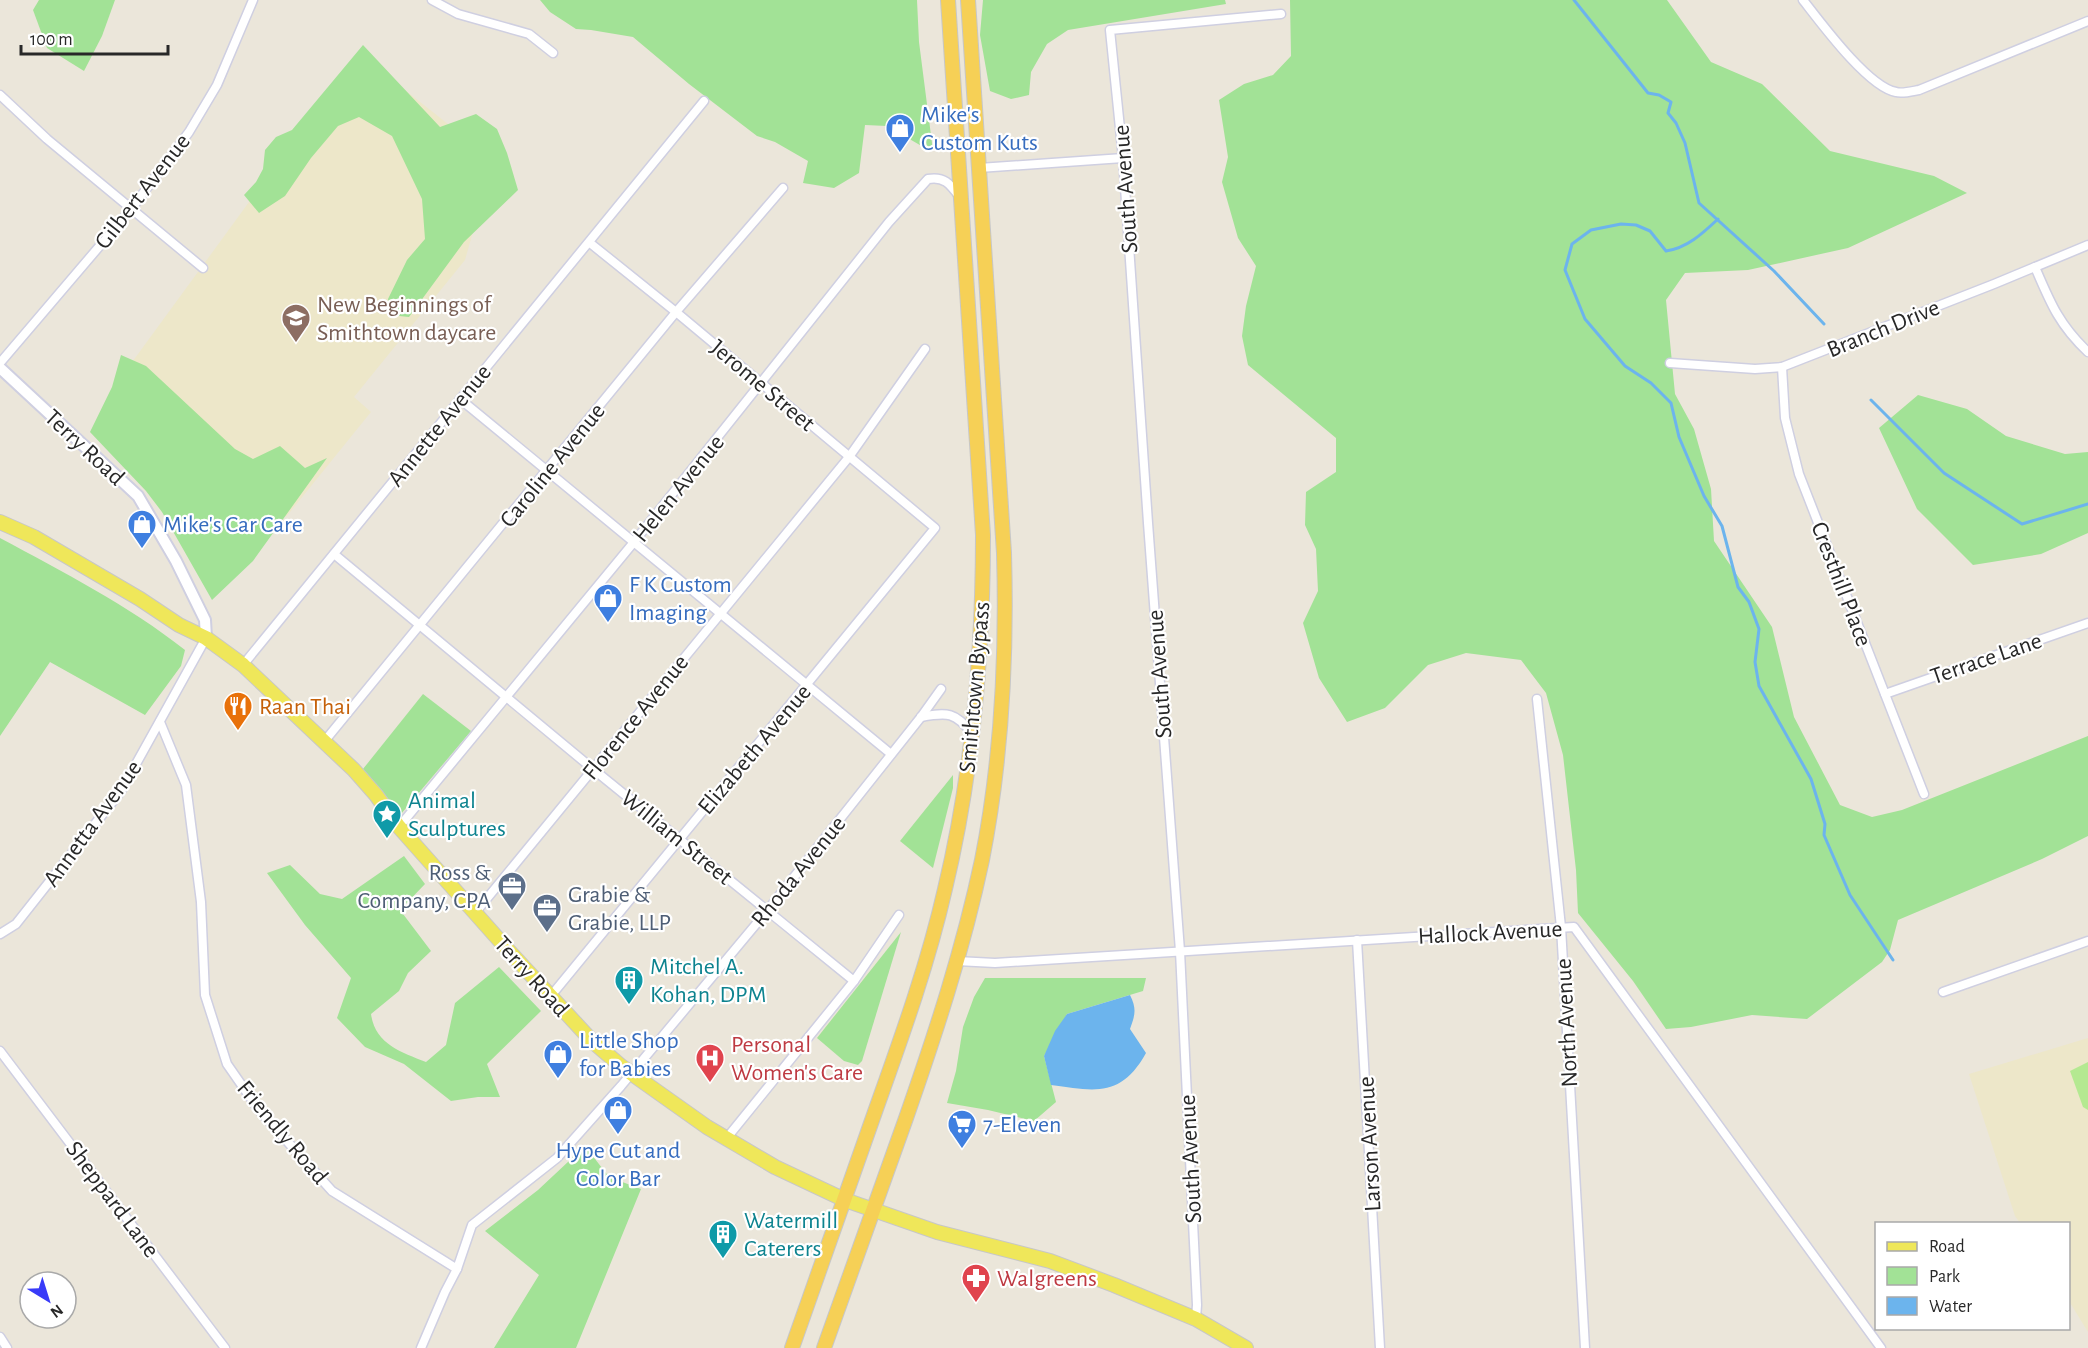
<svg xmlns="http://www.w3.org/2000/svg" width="2088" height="1348" font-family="'Alegreya Sans',sans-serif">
<rect width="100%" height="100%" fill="#ebe6da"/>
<g fill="#ede7c9">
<path d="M358,53l114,90 14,43 -21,74 -111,137 17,15 -85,105 -156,-152z"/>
<path d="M2088,1038v294l-19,-31 -1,-77 -48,-1 -5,-7 -46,-142z"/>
</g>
<g fill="#a2e296">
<path d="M39,0h76l-13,36 -18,35 -37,-23 -14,-38z"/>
<path d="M540,0h377l2,42 14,109 -8,-3 -38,-22 -22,-1 -6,48 -25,15 -31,-5 5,-22 -33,-19 -18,-6 -68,-52 -56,-47 -42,-7 -15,-1 -26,-17z"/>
<path d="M983,0h242l1,4 -158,26 -21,14 -16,28 -2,23 -18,4 -21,-8 -10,-56z"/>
<path d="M1290,0h377l44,62 51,22 68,67 104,25 33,17 -119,55 -100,22 -63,3 -19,27 9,94 19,35 17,60 3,52 58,86 22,90 46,88 32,12 30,-7 186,-74v100l-46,23 -144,61 -8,30 -8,12 -75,57 -55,-4 -61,12 -25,2 -33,-48 -55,-68 -2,-43 -13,-115 -17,-62 -25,-33 -55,-7 -38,12 -43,43 -38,14 -28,-44 -16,-55 15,-32 -2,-42 -11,-24 1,-33 30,-20v-34l-88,-73 -6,-29 4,-30 10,-40 -18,-28 -16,-56 6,-25 -9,-57 25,-16 29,-9 18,-19z"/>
<path d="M363,45l77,82 36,-13 21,15 10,24 11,37 -54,52 -55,75 -19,-2 -2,-16 19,-39 18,-21 -3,-40 -30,-63 -33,-19 -21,9 -27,32 -26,38 -26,17 -15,-18 12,-13 7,-13 2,-19 11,-13 16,-7z"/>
<path d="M121,355l25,11 89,83 18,10 27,-13 25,22 22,-10 -74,103 -41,39 -50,-88 -16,-21 -56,-59 22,-45z"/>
<path d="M1918,395l49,14 39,27 59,18 23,-2v81l-47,21 -68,11 -56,-56 -38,-81z"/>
<path d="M0,538c63,34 128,67 185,112l-4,16 -36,49 -95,-53 -50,74z"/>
<path d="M423,694l48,37 -70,83 -38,-45z"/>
<path d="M953,775v13l-20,80 -33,-27z"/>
<path d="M404,856l21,28 -25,26 31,41 -23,22 -9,18 -28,23c4,30 30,38 55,48l20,-17 9,-42 44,-36 42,44 -54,53 13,33h-22l-27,4 -47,-37 -39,-17 -28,-29 14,-40 -46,-53 -38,-52 23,-8 30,29 22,5z"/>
<path d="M901,932l-39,129 -4,4 -14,-4 -27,-23z"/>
<path d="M985,978h161l-3,13 -76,23 -23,42 12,46 -22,19 -46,-11 -41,-7 9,-32 7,-44 11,-30z"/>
<path d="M585,1146l24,31 32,12 -65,159h-82l45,-73 -54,-44 53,-41z"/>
</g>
<path fill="#b4e991" d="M2088,1062v48l-5,-3 -13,-36z"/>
<path fill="#6cb4ed" d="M1130,995c7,14 5,20 0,34l16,24c-25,45 -51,38 -95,32l-7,-29 11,-25 12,-17z"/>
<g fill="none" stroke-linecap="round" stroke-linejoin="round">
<g stroke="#6cb4ed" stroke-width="3">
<path d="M1574,0l74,93 11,2 12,7 -3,11 8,10 9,20 14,60 75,68 50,53"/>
<path d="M1718,219c-16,15 -31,29 -52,32l-16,-20 -14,-6 -15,-1 -30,6 -19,14 -7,26 20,49 40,47 26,17 20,20 8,34 25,59 18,30 16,61 11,15 10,27 -4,33 4,24 52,93 14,45 -1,11 26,60 43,65"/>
<path d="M1871,400l73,73 78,51 66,-20"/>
</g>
<g stroke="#cfcfe1" stroke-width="11">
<g id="minor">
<path d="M432,0l26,14 71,20 24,19"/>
<path d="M1803,0c18,23 65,87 93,92 6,2 17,-1 23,-2l169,-69"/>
<path d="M0,95l47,44 156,129"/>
<path d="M979,168l144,-10"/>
<path d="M2035,267c15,35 24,58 53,85"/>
<path d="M0,363l132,-155 57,-76 28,-47 36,-85"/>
<path d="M1670,363l85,6 27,-2 212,-83 94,-39"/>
<path d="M1782,367l3,51 14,56 125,320"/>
<path d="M460,399l431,355"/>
<path d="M334,554l259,215 261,212"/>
<path d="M243,665l461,-564"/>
<path d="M1885,694l203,-71"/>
<path d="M1537,699l24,228 24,421"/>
<path d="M921,717c27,-5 34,-5 52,17"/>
<path d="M160,722l26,63 15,117 4,93 22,69 32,46 73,81 125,78"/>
<path d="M323,743l353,-431 107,-124"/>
<path d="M399,827l235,-285 255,-320 39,-43c16,-3 22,5 31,17"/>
<path d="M475,913l374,-456 76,-108"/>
<path d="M0,934l16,-10 105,-133 85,-153"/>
<path d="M1357,940l23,408"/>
<path d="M957,961l38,2 579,-36 307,421"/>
<path d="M1943,992l145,-51"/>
<path d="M550,997l385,-469 -259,-216 -86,-69"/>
<path d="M0,1051l225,297"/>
<path d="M726,1139l128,-158 45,-66"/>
<path d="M1196,1319l1,-14 -17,-354 -32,-428 -25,-365 -13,-128 171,-16"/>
<path d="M0,1337l7,11"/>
<path d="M421,1348l24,-56 12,-23 15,-44 85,-67 64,-72 146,-175 154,-194 20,-28"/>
</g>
</g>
<g stroke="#cfcfe1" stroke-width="14">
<path id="tertiary" d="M0,368l138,128 38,65 29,59 1,18"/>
</g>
<g stroke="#c7c7c7" stroke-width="16">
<path id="primary" d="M0,522l34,15 106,62 39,26 27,13 37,27 111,105 22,25 23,32 109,123 84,91 29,25 86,61 68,40 70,33 92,32 113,29 64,24 82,34 50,29"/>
</g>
<g stroke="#c7c7c7" stroke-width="16">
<g id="trunk">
<path d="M792,1348c28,-80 56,-159 84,-239 26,-73 52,-145 69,-220 28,-117 38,-235 38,-354l-35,-535"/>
<path d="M824,1348c27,-76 54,-151 81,-227 30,-86 58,-171 77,-261 20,-101 25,-204 22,-307l-36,-553"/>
</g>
</g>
<use href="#minor" stroke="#fff" stroke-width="8"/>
<use href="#tertiary" stroke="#fff" stroke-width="10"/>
<use href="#primary" stroke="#efe75a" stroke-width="14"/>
<use href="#trunk" stroke="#f6d056" stroke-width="14"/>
</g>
<defs>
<g id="shop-pin" transform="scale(1.5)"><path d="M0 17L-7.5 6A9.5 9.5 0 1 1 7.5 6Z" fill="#3f7fe0" stroke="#fff"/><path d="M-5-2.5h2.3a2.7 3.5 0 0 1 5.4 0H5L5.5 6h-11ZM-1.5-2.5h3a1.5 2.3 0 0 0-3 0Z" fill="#fff"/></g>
<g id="school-pin" transform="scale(1.5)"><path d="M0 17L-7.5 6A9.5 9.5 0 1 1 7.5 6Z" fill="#8d6e63" stroke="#fff"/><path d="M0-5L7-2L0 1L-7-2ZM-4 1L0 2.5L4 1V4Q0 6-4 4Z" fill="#fff"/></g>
<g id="restaurant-pin" transform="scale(1.5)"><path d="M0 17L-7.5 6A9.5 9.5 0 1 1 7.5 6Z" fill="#e8710a" stroke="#fff"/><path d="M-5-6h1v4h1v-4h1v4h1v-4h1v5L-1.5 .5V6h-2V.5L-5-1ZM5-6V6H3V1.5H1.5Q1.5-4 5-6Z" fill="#fff"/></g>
<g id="sight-pin" transform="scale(1.5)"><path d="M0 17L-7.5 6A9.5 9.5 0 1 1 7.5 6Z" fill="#0f9aa8" stroke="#fff"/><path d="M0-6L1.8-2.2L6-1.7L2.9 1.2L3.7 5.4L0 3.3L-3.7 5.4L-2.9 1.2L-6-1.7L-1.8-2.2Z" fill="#fff"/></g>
<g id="office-pin" transform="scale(1.5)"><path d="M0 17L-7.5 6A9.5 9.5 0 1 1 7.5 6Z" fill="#5c6f8a" stroke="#fff"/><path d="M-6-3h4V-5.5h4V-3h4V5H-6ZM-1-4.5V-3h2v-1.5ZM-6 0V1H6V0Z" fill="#fff"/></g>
<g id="building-pin" transform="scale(1.5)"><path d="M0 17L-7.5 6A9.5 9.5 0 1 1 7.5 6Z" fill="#0f9aa8" stroke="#fff"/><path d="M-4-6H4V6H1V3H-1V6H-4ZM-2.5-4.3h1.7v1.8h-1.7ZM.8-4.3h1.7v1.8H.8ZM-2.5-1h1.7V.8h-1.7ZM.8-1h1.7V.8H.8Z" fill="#fff"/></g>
<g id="hospital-pin" transform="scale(1.5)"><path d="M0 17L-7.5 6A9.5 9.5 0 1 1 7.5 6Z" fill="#e0444e" stroke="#fff"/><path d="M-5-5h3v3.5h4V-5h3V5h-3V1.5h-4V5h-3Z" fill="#fff"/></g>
<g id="supermarket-pin" transform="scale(1.5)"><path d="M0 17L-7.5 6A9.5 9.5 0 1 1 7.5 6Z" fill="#3f7fe0" stroke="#fff"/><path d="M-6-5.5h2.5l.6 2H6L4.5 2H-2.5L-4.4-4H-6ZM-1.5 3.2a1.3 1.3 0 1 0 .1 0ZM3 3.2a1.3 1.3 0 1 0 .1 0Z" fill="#fff"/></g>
<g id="pharmacy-pin" transform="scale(1.5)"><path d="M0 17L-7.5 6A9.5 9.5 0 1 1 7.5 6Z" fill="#e0444e" stroke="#fff"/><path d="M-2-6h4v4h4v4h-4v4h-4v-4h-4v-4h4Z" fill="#fff"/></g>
</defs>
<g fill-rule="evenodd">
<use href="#shop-pin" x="900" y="128"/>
<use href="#school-pin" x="296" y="318"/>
<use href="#shop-pin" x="142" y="524"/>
<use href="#shop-pin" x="608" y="598"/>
<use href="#restaurant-pin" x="238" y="706"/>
<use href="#sight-pin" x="387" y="814"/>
<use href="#office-pin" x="512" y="886"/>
<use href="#office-pin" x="547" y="908"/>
<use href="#building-pin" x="629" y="980"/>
<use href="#shop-pin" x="558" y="1054"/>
<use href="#hospital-pin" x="710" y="1058"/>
<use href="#shop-pin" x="618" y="1110"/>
<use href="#supermarket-pin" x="962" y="1124"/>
<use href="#building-pin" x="723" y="1234"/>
<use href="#pharmacy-pin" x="976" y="1278"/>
</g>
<g text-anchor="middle" stroke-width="4.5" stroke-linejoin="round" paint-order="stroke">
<g font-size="24" fill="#366cbe" stroke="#fff" text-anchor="start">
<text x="921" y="122">Mike's<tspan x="921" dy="28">Custom Kuts</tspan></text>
<text x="163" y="532">Mike's Car Care</text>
<text x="629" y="592">F K Custom<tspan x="629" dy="28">Imaging</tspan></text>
<text x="579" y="1048">Little Shop<tspan x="579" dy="28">for Babies</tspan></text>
<text x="983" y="1132">7-Eleven</text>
<text x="618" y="1158" text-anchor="middle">Hype Cut and<tspan x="618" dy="28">Color Bar</tspan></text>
</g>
<g font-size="24" fill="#282828" stroke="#fff">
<text transform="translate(1125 189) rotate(-94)" y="8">South Avenue</text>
<text transform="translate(142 191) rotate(-52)" y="8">Gilbert Avenue</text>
<text transform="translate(1883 328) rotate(-22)" y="8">Branch Drive</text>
<text transform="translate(763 385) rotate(40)" y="8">Jerome Street</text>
<text transform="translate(439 425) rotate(-51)" y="8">Annette Avenue</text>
<text transform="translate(85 447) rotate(43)" y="8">Terry Road</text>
<text transform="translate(552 465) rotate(-51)" y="8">Caroline Avenue</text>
<text transform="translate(678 488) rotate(-51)" y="8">Helen Avenue</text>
<text transform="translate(1842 584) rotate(69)" y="8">Cresthill Place</text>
<text transform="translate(1986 658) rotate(-19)" y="8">Terrace Lane</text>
<text transform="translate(1159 674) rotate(-94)" y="8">South Avenue</text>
<text transform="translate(974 687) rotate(-85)" y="8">Smithtown Bypass</text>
<text transform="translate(635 717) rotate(-51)" y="8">Florence Avenue</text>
<text transform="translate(754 749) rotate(-50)" y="8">Elizabeth Avenue</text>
<text transform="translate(92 823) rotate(-54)" y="8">Annetta Avenue</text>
<text transform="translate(677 837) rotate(39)" y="8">William Street</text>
<text transform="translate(798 871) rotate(-51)" y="8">Rhoda Avenue</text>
<text transform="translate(1490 932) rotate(-3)" y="8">Hallock Avenue</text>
<text transform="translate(532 976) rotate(48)" y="8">Terry Road</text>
<text transform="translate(1566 1023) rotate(-93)" y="8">North Avenue</text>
<text transform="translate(283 1132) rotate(50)" y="8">Friendly Road</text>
<text transform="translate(1369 1144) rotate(-93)" y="8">Larson Avenue</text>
<text transform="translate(1190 1159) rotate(-93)" y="8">South Avenue</text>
<text transform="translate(113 1199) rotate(53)" y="8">Sheppard Lane</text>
</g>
<g font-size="24" fill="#785e54" stroke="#fff" text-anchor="start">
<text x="317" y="312">New Beginnings of<tspan x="317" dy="28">Smithtown daycare</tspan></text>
</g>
<g font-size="24" fill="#c56008" stroke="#fff" text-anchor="start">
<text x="259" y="714">Raan Thai</text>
</g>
<g font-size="24" fill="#0d838f" stroke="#fff" text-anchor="start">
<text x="408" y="808">Animal<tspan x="408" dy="28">Sculptures</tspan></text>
<text x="650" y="974">Mitchel A.<tspan x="650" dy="28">Kohan, DPM</tspan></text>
<text x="744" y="1228">Watermill<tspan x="744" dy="28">Caterers</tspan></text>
</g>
<g font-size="24" fill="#4e5e75" stroke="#fff" text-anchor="end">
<text x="491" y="880">Ross &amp;<tspan x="491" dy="28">Company, CPA</tspan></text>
<text x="568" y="902" text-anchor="start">Grabie &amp;<tspan x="568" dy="28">Grabie, LLP</tspan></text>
</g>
<g font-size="24" fill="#be3a42" stroke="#fff" text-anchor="start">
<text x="731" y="1052">Personal<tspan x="731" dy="28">Women's Care</tspan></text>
<text x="997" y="1286">Walgreens</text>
</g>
</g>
<rect x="1875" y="1222" width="195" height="108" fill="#ffffff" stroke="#a9a9a9" stroke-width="1.5"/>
<rect x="1887" y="1242" width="30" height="9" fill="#efe75a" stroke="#a9a9a9" stroke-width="1.5"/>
<text x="1929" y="1252" font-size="18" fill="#282828">Road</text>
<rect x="1887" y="1267" width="30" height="18" fill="#a2e296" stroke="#a9a9a9" stroke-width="1.5"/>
<text x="1929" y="1282" font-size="18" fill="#282828">Park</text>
<rect x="1887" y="1297" width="30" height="18" fill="#6cb4ed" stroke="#a9a9a9" stroke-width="1.5"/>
<text x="1929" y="1312" font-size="18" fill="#282828">Water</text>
<g transform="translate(48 1300) rotate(142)"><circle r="28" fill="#ffffff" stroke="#a9a9a9" stroke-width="1.5"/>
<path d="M0-4.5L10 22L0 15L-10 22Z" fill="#393bf8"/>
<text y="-9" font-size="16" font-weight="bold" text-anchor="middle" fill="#282828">N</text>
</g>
<path d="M21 45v9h147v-9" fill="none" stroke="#282828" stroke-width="3"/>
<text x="30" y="45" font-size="18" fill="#282828" stroke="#ffffff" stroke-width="4.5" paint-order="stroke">100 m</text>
</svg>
